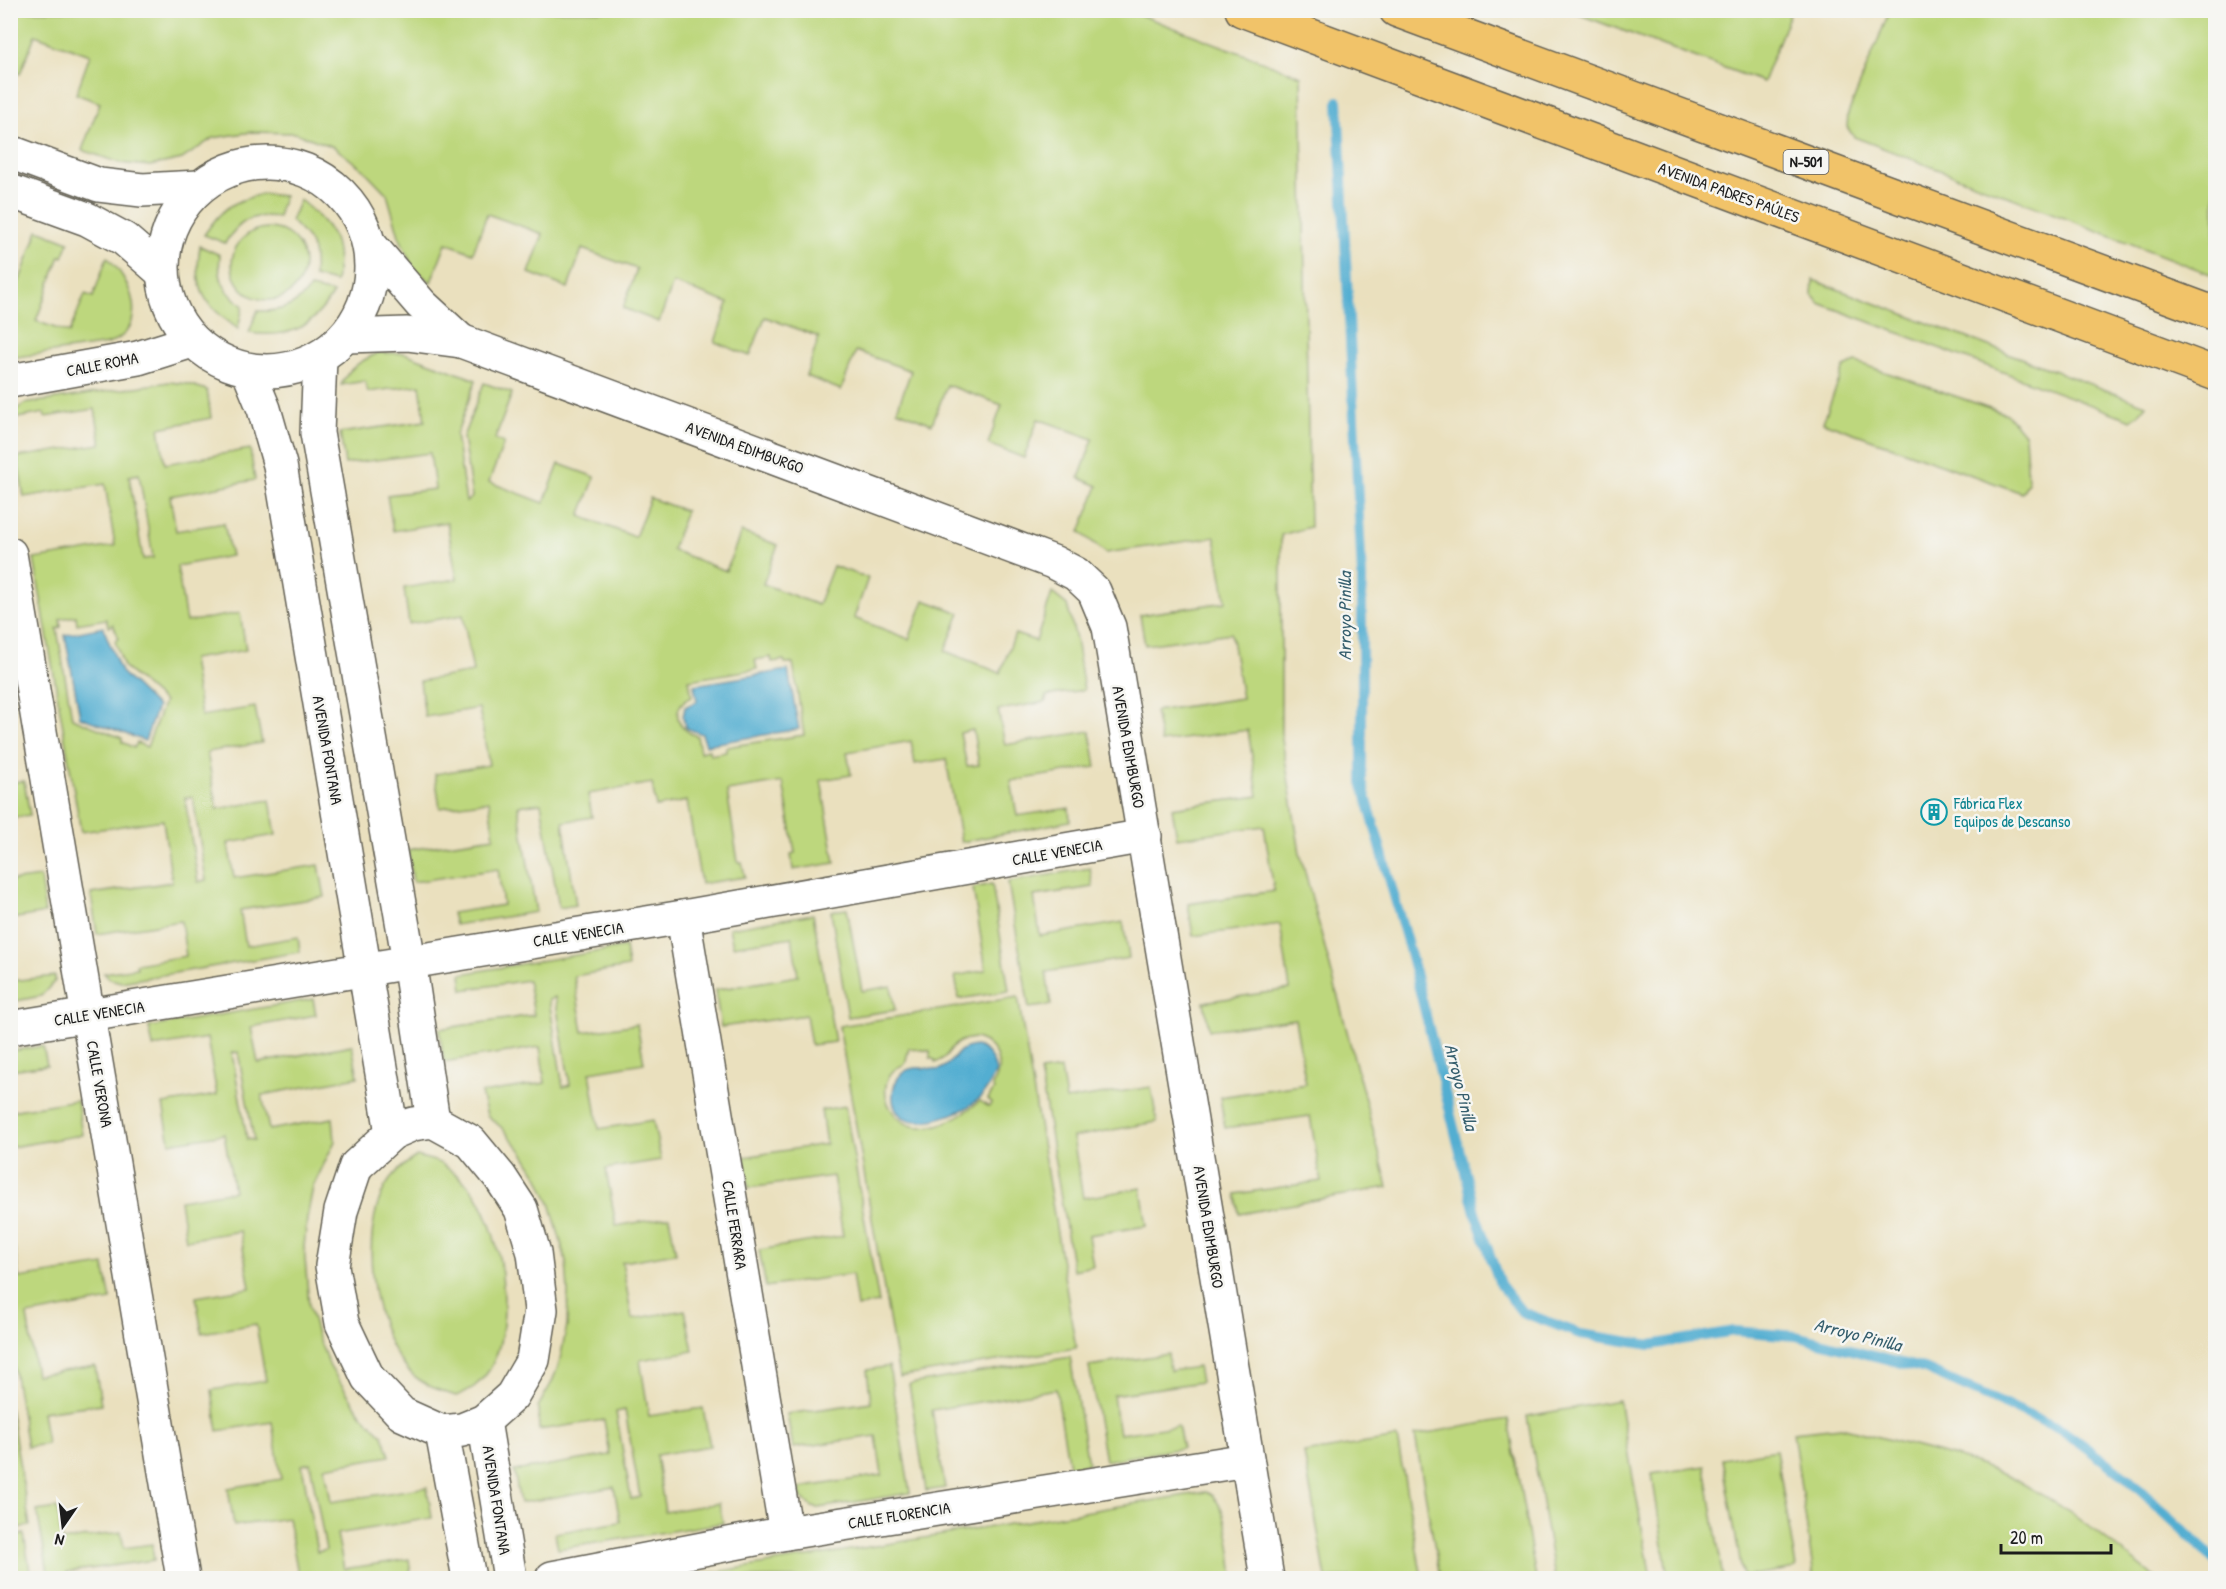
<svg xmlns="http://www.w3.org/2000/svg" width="2226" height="1589" font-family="'Patrick Hand',sans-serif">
<rect width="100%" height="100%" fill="#f6f6f2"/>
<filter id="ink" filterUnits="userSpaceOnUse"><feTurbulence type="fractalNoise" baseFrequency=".0167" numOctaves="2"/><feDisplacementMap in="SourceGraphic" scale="12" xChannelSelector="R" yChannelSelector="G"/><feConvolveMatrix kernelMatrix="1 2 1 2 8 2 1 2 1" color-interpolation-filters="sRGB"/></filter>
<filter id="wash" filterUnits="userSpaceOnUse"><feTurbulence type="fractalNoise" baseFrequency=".008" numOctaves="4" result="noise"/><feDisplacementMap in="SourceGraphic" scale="24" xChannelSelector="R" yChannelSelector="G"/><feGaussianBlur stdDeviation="1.35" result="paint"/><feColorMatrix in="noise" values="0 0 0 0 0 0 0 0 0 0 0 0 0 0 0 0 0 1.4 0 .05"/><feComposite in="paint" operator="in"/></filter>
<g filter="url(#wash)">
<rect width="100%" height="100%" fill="#eae0be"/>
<g fill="#bdd77d" stroke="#6c7a4c" stroke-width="1.5" fill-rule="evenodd">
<path d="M1890,10l325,1v260l-5,3 -356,-137 -7,-10 1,-13z"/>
<path d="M10,11h1120l171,65 9,451 -29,8v198l19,120 88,334 -149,27 -3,-20 85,-13 -11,-65 -85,12 -5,-31 86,-13 -11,-65 -86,11 -5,-28 86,-13 -10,-65 -87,12 -5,-32 86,-13 -10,-65 -87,12 -5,-30 86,-12 -10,-66 -87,12 -6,-31 87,-13 -11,-65 -86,12 -5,-30 86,-13 -11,-65 -109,16 -26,-21 18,-46 -19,-8 14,-39 -55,-20 -14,39 -36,-14 14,-39 -55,-20 -15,39 -35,-14 14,-39 -55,-20 -15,39 -35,-14 13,-39 -54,-20 -15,39 -35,-14 13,-39 -55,-20 -14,39 -36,-14 14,-39 -55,-20 -14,39 -39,-15 14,-39 -56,-20 -14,39 -27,-10 -15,39 -18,-14 -14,-32 -12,-42 -23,-24 -30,-23 -39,-14 -43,-1 -39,6 -31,21 -32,7 -30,-3 -38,-13 18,-47 -24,-9 14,-39 -55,-20 -15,39 -9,-4z"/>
<path d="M1569,11h222l-28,71z"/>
<path d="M262,194l22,2 -6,21c-27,-3 -38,3 -53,26l-21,-8c18,-27 27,-33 58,-41z"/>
<path d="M300,200c31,26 43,40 36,82l-22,-5c2,-30 -2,-36 -23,-56z"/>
<circle cx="268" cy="264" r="36"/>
<path d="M38,230l31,12 -6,15 -3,-1 -24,65 33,12 16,-39 8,3 14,-40c25,24 44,70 1,87l-97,14v-54z"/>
<path d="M200,246l20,9c-3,25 4,36 23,51l-5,23c-34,-25 -45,-38 -38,-83z"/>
<path d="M1813,280l333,125 -8,10 -7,5 -312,-117 -7,-8z"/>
<path d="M310,288l23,5c-21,36 -43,45 -84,40l8,-22c23,1 39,-4 53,-23z"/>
<path d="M378,353h26l72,27 -20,55 10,67 6,-5 -9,-60 21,-54 28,10 -17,46 9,4 -15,39 55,21 15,-39 36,13 -15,39 55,21 15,-39 36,13 -14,39 54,21 15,-39 37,13 -15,39 55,21 15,-39 35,12 -14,40 55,21 15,-39 36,13 -15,38 55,22 15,-39 21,7 16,-48 15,12 9,34 8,51 -38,6v6l-48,8 7,35 85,-14 6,36 -85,14 6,35 52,-8 1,13 -109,21 -15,-83 -31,5 -4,-23 -64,11 4,23 -30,5 14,83 -42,7 -2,-16 4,-1 -12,-71 -56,9 11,71h4l3,15 -44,7 -14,-83 -31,6 -4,-24 -64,11 4,23 -29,5 13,83 -17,3 -18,-105 -23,3 18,106 -81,13 -3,-12 51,-8 -5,-36 -85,13 -5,-32 86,-13 -5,-36 -49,7 -5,-34 54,-9 -10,-57 -54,9 -5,-36 53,-9 -10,-57 -54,9 -5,-36 53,-9 -10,-57 -54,9 -6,-36 48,-6 -5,-36 -85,11 -5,-31 85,-12 -5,-36 -52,7 -3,-11 -24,4c8,-18 20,-24 37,-32zM771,657l1,5 12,-2 1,3h8l11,72 -78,12v5l-16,3 -1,-5 -9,2 -3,-16c-21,-7 -28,-29 -5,-40l-3,-16 68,-11 -2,-9zM973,730l6,35 -12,1 -7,-33z"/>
<path d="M1856,362l151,52 18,21 3,47 -6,11 -199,-71 21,-55z"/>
<path d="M169,382l19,2 19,6 4,28 -52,10 6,36 85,-15 5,31 -85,16 6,35 48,-8 7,33 -54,10 9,56 54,-9 6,37 -54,9 9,57 54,-9 7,36 -55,9 10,57 53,-9 6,35 -48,8 6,35 85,-13 6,32 -85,13 6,36 52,-9 2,15 -179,30 -11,-3 -6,-6 33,-5 -1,-4 50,-8 -5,-35 -84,13 -6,-40 81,-12 -9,-62 -82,12 -47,-273 81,-13 -10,-62 -81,13 -7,-40 84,-13 -6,-35 -50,8 -1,-4 -32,6 4,-9 8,-6zM139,474l14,84 -10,1 -14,-83zM76,616l1,8 29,-5 3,8 4,-3 6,15 -4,2 9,26 40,35 -17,45 -10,-4 -3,5 -12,-6v-4l-50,-20 -15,-89 4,-2 -1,-8zM193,797l13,83 -8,2 -13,-84z"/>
<path d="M24,781l6,34 -19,3v-36z"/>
<path d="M1090,868l3,19 -59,9 6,40 83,-14 6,36 -83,14 5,33 -22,3 -21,-126z"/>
<path d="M40,877l5,36 -34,6v-38z"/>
<path d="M992,884l17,107 -50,8 -4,-23 31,-6 -13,-82z"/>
<path d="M847,909l15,82 29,-5 4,24 -47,7 -17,-106z"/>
<path d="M813,914l22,128 -24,3 -5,-30 -85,12 -6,-37 83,-14 -6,-39 -59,9 -4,-18z"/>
<path d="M625,947l3,20 -54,9 9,56 54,-8 7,39 -54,9 9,57 54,-9 8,40 -55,9 10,57 53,-9 7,36 -54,9 10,57 53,-9 8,41 -53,9 9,56 54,-8 7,38 -54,9 9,57 54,-9 4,20 -165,26 -3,-16 65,-11 -6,-35 -94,16 -6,-32 96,-16 -6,-35 -65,10 -1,-23 14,-25 7,-18 8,-38 1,-34 -2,-31 -15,-55 -12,-28 -17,-27 -20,-23 -15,-13 -6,-22 64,-10 -5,-36 -96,15 -5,-33 95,-14 -6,-35 -65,10 -2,-16zM555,997l15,88 -7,2 -14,-87zM625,1410l15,87 -9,2 -15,-87z"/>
<path d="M55,976v5l-14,15 -30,6v-21z"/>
<path d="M1018,997l58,351 -177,29 -60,-351zM975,1038c22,6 30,29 17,48l2,4 -6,9 3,4 -2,4 -9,-6c-17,13 -35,26 -58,26 -28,1 -48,-35 -29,-56 3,-3 8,-5 12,-7l4,-16 21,3v7l5,2v3c20,-8 10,-22 40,-25z"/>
<path d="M313,999l3,16 -65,12 7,36 94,-18 6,32 -96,18 7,35 64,-12 2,23 -22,46 -6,31 -3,29 5,58 8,30 13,32 31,47 22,21 7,21 -65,11 6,35 96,-15 5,31 -95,16 7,35 65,-10 2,16 -20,3h-118l25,-4 -10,-56 -54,8 -6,-38 53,-9 -9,-57 -54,9 -6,-41 54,-9 -10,-57 -54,9 -6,-36 54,-9 -10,-57 -54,9 -6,-40 54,-9 -10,-57 -54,9 -7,-39 54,-9 -10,-57 -54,9 -4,-20zM238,1052l16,88 -7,-1 -15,-86zM310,1463l16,87 -9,2 -15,-87z"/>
<path d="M43,1046l4,19 -36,5v-19z"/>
<path d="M1061,1069l5,31 85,-13 6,35 -84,15 10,61 58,-10 6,38 -59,9 5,31 -20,4 -33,-198z"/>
<path d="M77,1100l5,35 -71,12v-36z"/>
<path d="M845,1106l34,197 -22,4 -5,-33 -86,13 -7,-37 84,-14 -10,-60 -84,12 -5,-31 82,-13 -5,-34z"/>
<path d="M417,1156c8,3 19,4 26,9 10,6 24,18 31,27 30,43 48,156 2,193 -5,5 -14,8 -20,11 -22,-7 -39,-13 -54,-33 -31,-40 -42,-130 -17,-176 8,-14 19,-23 32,-31z"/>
<path d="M14,1246l5,32 85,-13 7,35 -84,15 9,60 59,-9 6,38 -59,8 5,32 -20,3 -16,-96 -1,-104z"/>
<path d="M1168,1354l2,17 28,-4 3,15 -88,13 6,39 59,-8 5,22 -78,13 -16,-95z"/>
<path d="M1070,1357l18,107 -19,3 -13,-78 -124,21 13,78 -19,3 -17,-107z"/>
<path d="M889,1366l21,127 -91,15 -7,-1 -11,-10 -1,-9 82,-13 -6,-39 -83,12 -6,-34 84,-12 -4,-32z"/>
<path d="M1619,1400l32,178h-96l-28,-162z"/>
<path d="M10,1408l20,118 -19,3h-1z"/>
<path d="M1508,1419l28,159h-96l-25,-143z"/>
<path d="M1841,1427l118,31 51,18 59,35 87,67h-351l9,-1 -21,-145z"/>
<path d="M1397,1438l25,140h-96l-22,-125z"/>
<path d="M1776,1450l20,118 -53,9 -21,-118z"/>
<path d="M1705,1466l18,112h-55l-16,-104z"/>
<path d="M1205,1492c24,6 26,65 29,86h-554z"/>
<path d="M57,1508l5,33 59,-9 3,16 28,-4 2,16 -87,12v6h-18l-12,-67z"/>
<path d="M24,1534l7,44h-19l-1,-41z"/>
</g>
<g fill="#53aed1" stroke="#386576" stroke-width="1.5">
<path d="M103,627l18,45 36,35 -12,34 -65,-24 -15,-82z"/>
<path d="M788,670l11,59 -93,16 -4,-11 -16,-6 -3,-11 2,-10 12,-6 -3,-16z"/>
<path d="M976,1046c13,5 17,12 20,26 -5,10 -11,23 -21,30 -15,12 -59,28 -75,13 -13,-12 -8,-41 10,-46 9,-3 19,-1 28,1 18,-7 16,-23 38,-24z"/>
</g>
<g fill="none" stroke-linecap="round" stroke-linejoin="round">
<path stroke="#53aed1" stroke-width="10" d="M1338,101l24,476v205l49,174 64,256 25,72 22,28 58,22 71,11 83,-14 62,5 129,33 137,61 64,47 90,84"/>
</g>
</g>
<g filter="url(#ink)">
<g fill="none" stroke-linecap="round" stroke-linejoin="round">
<g stroke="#646155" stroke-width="36">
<g id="minor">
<path d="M10,152l89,33 43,5 57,-3"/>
<circle cx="267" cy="267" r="104"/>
<path d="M10,191l77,28 37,20 38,33"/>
<path d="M371,246l50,58 40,37"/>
<path d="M347,336l60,-2 54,7 592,221 23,12 18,17 15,36 158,951"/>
<path d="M320,358l-3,75 92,528 24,160"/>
<path d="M248,370l16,39 16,56 112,668"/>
<path d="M10,381l128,-23 54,-17"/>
<path d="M10,554l173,1024"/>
<path d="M683,917l103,616"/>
<path d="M10,1028l673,-111 462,-81"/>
<path d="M433,1121l38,21 29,35 21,32 13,44 7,57 -8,50 -21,36 -28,25 -22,9 -20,2 -40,-18 -34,-36 -26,-55 -10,-57 9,-55 15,-45 36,-33 21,-9z"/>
<path d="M484,1421l26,157"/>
<path d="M442,1432l27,146"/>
<path d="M552,1578l234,-45 461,-73"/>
</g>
</g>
<g stroke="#646155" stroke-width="36">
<g id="highway">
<path d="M1242,10l974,364"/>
<path d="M1396,10l820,304"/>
</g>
</g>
<use href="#minor" stroke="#fff" stroke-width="33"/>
<use href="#highway" stroke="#f1c369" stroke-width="33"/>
</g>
</g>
<defs>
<g id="building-ring" transform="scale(1.35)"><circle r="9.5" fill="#f6f6f2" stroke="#0f9aa8" stroke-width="1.5"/><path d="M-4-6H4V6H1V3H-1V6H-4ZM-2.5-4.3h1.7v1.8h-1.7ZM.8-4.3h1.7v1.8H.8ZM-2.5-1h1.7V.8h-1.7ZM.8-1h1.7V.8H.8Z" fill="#0f9aa8"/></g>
</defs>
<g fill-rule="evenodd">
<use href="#building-ring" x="1934" y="812"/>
</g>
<g text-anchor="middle" stroke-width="5" stroke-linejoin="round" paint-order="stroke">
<rect fill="#f6f6f2" stroke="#5d5d5c" stroke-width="1.5" x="1783.5" y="150" width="45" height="24" rx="4.5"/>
<g font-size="15" font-weight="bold" fill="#1c1c1c">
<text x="1806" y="167">N-501</text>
</g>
<g font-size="16" fill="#1c1c1c" stroke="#f6f6f2">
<text transform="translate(1729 192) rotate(20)" y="6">AVENIDA PADRES PAÚLES</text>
<text transform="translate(102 364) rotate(-11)" y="6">CALLE ROMA</text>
<text transform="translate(745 447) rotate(20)" y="6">AVENIDA EDIMBURGO</text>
<text transform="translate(1129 747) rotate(80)" y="6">AVENIDA EDIMBURGO</text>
<text transform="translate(328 750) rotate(80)" y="6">AVENIDA FONTANA</text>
<text transform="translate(1057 852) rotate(-10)" y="6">CALLE VENECIA</text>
<text transform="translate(578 934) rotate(-9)" y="6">CALLE VENECIA</text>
<text transform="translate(99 1013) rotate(-9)" y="6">CALLE VENECIA</text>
<text transform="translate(100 1084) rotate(80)" y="6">CALLE VERONA</text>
<text transform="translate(735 1225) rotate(81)" y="6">CALLE FERRARA</text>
<text transform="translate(1209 1227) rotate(81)" y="6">AVENIDA EDIMBURGO</text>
<text transform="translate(497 1500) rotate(81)" y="6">AVENIDA FONTANA</text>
<text transform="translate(899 1515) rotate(-9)" y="6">CALLE FLORENCIA</text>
</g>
<g font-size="16" fill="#0d838f" stroke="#f6f6f2" text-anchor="start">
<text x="1954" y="809">Fábrica Flex<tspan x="1954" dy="18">Equipos de Descanso</tspan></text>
</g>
<g font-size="18" font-style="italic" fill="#355e6d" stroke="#f6f6f2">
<text transform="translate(1345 616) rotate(-90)" y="6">Arroyo Pinilla</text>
<text transform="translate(1461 1087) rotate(76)" y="6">Arroyo Pinilla</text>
<text transform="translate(1858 1335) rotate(14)" y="6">Arroyo Pinilla</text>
</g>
</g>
<rect width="2226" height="1589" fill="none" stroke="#f6f6f2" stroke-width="36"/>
<g transform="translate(63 1526) rotate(194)" stroke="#f6f6f2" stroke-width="4.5" paint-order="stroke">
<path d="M0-4.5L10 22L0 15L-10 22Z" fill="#1c1c1c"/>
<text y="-9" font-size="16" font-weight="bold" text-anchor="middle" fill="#1c1c1c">N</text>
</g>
<path d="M2001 1544v9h110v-9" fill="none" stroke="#1c1c1c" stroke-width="3"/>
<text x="2010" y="1544" font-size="18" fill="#1c1c1c" stroke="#f6f6f2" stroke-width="4.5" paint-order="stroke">20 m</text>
</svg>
